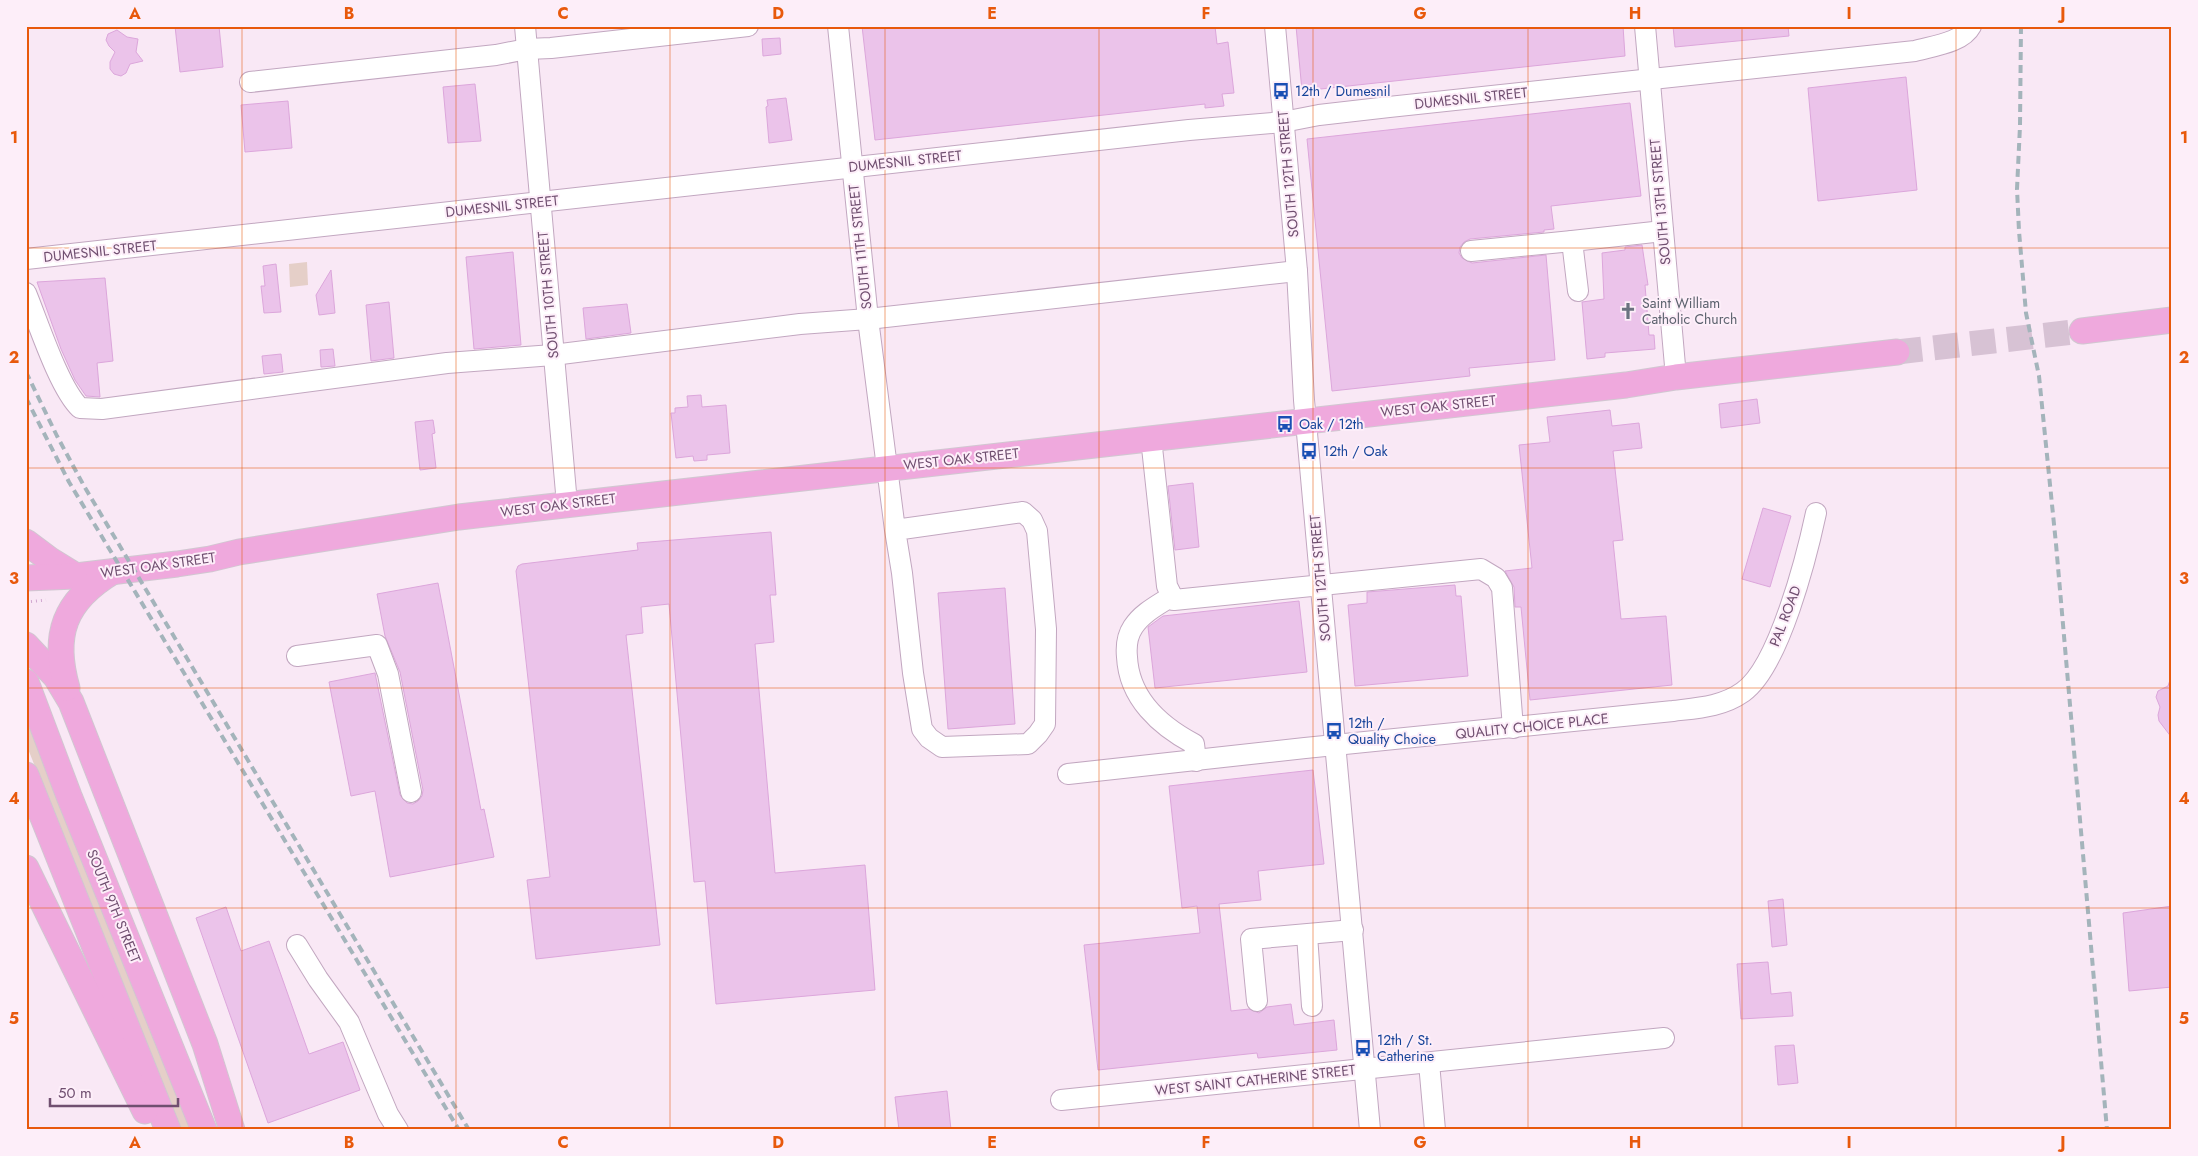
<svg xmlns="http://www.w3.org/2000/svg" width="2198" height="1156" font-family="Jost,sans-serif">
<rect width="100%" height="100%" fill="#f9e8f5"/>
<g fill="#e5cfc8">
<path d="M307,262l1,23 -18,2 -1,-23z"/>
<path d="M26,709l168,421h-13l-155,-386z"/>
</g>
<g fill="#ebc3ea" stroke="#dca6db">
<path d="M175,26h44l4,41 -43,5z"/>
<path d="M862,26h353l2,18 11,-2 6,51 -12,1 2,12 -19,2v-4l-330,36z"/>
<path d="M1296,26h327l2,30 -323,35z"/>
<path d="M1673,26h115l1,10 -114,11z"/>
<path d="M117,30l10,7 11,2 -2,13 7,9 -13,3 -4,9 -5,3 -7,-2 -4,-5v-7l5,-10 -6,-6 -3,-6 2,-6z"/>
<path d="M780,38l1,16 -18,2 -1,-17z"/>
<path d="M1906,77l11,113 -99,11 -10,-113z"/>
<path d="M475,84l6,57 -33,2 -5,-56z"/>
<path d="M786,98l6,42 -23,3 -3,-36 2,-1 -1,-6z"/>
<path d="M288,101l4,47 -47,4 -4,-47z"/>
<path d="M1630,103l11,93 -90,10 3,23 -10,1v2l-74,7 -6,3 -4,5 -1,6 3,5 10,5 74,-8 9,105 -86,8 1,8 -138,15 -25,-252z"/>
<path d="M1642,245l6,40h-3l4,50h5l1,14 -50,4v4l-18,2 -5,-57 22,-3 -2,-46 23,-3v-3z"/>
<path d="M513,252l8,93 -47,4 -8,-92z"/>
<path d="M276,264l5,48 -17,1 -3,-27h4l-2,-20z"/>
<path d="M331,270l4,43 -16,2 -3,-20z"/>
<path d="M105,278l8,83 -16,2 3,34 -14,-1 -11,-16 -14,-31 -24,-67z"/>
<path d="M389,302l5,56 -23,3 -5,-56z"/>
<path d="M627,304l4,29 -45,6 -3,-31z"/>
<path d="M333,349l2,17 -14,1 -1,-17z"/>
<path d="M281,354l2,18 -19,2 -2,-18z"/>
<path d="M701,395l1,12 24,-2 4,48 -23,2v5l-13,1 -1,-5 -17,2 -5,-45h4v-5l13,-1 -1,-11z"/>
<path d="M1757,399l3,24 -39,5 -2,-24z"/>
<path d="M1610,410l2,16 27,-3 3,25 -29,3 10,89 -10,1 8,78 45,-3 6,69 -142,15 -9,-93h-6l-1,-20 -9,-16 27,-3 -13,-123 31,-3 -3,-25z"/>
<path d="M433,420l2,13 -3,1 4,34 -16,2 -5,-48z"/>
<path d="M1193,483l6,64 -24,3 -7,-64z"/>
<path d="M1763,508l28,8 -21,71 -28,-8z"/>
<path d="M771,532l5,63h-6l4,47 -19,2 20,229 90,-8 10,125 -159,14 -11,-123 -11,1 -25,-278 -28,3 2,26 -17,2 34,310 -124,14 -9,-79 23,-3 -34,-306 2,-5 4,-2 116,-14 -1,-7z"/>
<path d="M438,583l43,227 3,-1 10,48 -104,20 -15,-86 -24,5 -22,-114 46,-9 25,122 7,8 6,1 5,-3 4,-5 1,-6 -23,-118 -15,-36 -8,-42z"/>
<path d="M1455,585l1,11h5l7,80 -113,10 -7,-81 19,-2v-11z"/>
<path d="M1005,588l10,136 -67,5 -10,-136z"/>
<path d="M1299,601l8,71 -152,16 -7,-61 15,-11z"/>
<path d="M2170,680l2,1v57l-13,-17 -1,-6 2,-8 -4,-10 2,-6 10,-5z"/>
<path d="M1313,770l11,94 -66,7 3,29 -42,4 12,107 18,-2 10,4 8,-6 24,-3 3,21 40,-5 3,30 -79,8 -1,-5 -159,17 -14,-125 116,-12 -3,-27 -15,2 -13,-122z"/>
<path d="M1783,899l4,46 -15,2 -4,-46z"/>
<path d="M2172,906v81l-43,4 -6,-78z"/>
<path d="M226,907l15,44 28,-10 40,113 34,-12 17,48 -92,33 -72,-205z"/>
<path d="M1768,962l3,32 20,-2 2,24 -52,3 -4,-55z"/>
<path d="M1794,1045l4,38 -20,2 -3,-39z"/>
<path d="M947,1091l4,39h-52l-4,-33z"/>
</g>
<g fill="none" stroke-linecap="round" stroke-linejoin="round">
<path stroke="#d7c2d4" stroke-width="25" stroke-dasharray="25 12" stroke-linecap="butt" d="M1897,352l185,-21"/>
<g stroke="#c2a7c0" stroke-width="22">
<g id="minor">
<path d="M525,26l42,478"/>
<path d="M838,26l30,293 27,211 128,-18 9,8 5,11 9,98 -1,95 -7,10 -10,10 -86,3 -13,-9 -7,-9 -9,-56 -11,-100 -7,-43"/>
<path d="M1275,26l22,245 7,129 66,730"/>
<path d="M1645,26l31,351"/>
<path d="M250,82l246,-27 31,-6 24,-1 197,-22"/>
<path d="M1471,251l101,-10"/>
<path d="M26,259l1163,-129 94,-8 36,-7 70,-8 526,-56c17,-5 47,-8 56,-25"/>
<path d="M1578,291l-6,-50 91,-10"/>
<path d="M26,293c12,29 33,95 54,115l22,1 345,-46 106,-8 247,-31 68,-5 429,-48"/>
<path d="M1151,438l16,148 7,14 307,-31 15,9 6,10 11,140"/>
<path d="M1172,596c-14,9 -30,17 -39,31 -6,9 -7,20 -6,30 2,41 33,69 67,87l2,17"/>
<path d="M297,656l80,-11 11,29 23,118"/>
<path d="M1068,774l237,-26 368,-37c24,-3 49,-4 70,-19 36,-25 64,-137 73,-179"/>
<path d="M1307,935l5,71"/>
<path d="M297,945l21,34 31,43 39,92 10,16"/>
<path d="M1257,1001l-6,-62 102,-9"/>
<path d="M1429,1063l6,67"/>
<path d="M1061,1100l603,-62"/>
</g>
</g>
<g stroke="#d1c7d1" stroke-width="27">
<g id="major">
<path d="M2082,331l90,-11"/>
<path d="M26,542l24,18 26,16"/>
<path d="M26,578l50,-2 101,-12 33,-5 29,-7 220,-35 1167,-132 50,-8 221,-25"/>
<path d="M26,645l30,32 15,25 134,342 27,86"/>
<path d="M26,682l43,114 135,334"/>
<path d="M67,688c-15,-53 -3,-87 45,-116"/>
<path d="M26,775l142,355"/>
<path d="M26,868l119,243"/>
</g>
</g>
<path stroke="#d0a7cf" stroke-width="3" stroke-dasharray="1 4" stroke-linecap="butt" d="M26,602l20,-2"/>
<use href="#minor" stroke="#fff" stroke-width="20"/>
<use href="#major" stroke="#efa9dd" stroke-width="25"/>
<g stroke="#a4b4bb" stroke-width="4" stroke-dasharray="8 5" stroke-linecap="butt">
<path d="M2005,26l1,2"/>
<path d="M2021,26l-1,100 -3,63 2,42 7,82 13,63 17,168 51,586"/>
<path d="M26,372l31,64 27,50 385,644"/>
<path d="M26,398l43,84 390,648"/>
</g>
</g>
<path fill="none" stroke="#e8590c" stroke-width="1" stroke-opacity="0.55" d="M242,26v1104M456,26v1104M670,26v1104M885,26v1104M1099,26v1104M1313,26v1104M1528,26v1104M1742,26v1104M1956,26v1104M26,248h2146M26,468h2146M26,688h2146M26,908h2146"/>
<defs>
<g id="bus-bare" transform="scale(1.35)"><path d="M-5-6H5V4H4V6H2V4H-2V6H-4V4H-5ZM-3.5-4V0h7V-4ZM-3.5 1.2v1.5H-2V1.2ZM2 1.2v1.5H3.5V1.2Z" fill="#1a4fb4" stroke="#fdeef9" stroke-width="2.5" paint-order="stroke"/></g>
<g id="church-bare" transform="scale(1.35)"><path d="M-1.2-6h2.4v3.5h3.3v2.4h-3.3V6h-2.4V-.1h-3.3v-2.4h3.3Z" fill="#6b7280" stroke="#fdeef9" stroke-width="2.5" paint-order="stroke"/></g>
</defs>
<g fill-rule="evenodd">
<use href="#bus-bare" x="1281" y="91"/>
<use href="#church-bare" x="1628" y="311"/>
<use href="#bus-bare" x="1285" y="424"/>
<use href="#bus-bare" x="1309" y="451"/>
<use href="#bus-bare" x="1334" y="731"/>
<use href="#bus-bare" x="1363" y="1048"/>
</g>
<g text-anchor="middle" stroke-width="4" stroke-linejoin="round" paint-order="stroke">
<g font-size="14" fill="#164399" stroke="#fdeef9" text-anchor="start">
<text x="1295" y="96">12th / Dumesnil</text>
<text x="1299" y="429">Oak / 12th</text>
<text x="1323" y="456">12th / Oak</text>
<text x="1348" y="728">12th /<tspan x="1348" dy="16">Quality Choice</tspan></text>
<text x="1377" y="1045">12th / St.<tspan x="1377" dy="16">Catherine</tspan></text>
</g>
<g font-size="14" fill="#704f70" stroke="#fdeef9">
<text transform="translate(1471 98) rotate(-6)" y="5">DUMESNIL STREET</text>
<text transform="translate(905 161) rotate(-6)" y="5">DUMESNIL STREET</text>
<text transform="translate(1288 174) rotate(-95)" y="5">SOUTH 12TH STREET</text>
<text transform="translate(1660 202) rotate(-95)" y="5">SOUTH 13TH STREET</text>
<text transform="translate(502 206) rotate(-6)" y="5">DUMESNIL STREET</text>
<text transform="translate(860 247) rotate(-96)" y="5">SOUTH 11TH STREET</text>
<text transform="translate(100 251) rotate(-6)" y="5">DUMESNIL STREET</text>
<text transform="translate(548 295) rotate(-95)" y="5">SOUTH 10TH STREET</text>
<text transform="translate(1438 406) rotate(-6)" y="5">WEST OAK STREET</text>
<text transform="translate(961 459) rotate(-6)" y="5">WEST OAK STREET</text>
<text transform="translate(558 505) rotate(-7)" y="5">WEST OAK STREET</text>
<text transform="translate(158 565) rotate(-8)" y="5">WEST OAK STREET</text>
<text transform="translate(1320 578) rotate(-95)" y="5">SOUTH 12TH STREET</text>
<text transform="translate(1785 616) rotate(-69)" y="5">PAL ROAD</text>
<text transform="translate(1532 726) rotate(-6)" y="5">QUALITY CHOICE PLACE</text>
<text transform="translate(114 906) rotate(68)" y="5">SOUTH 9TH STREET</text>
<text transform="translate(1255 1080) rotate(-6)" y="5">WEST SAINT CATHERINE STREET</text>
</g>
<g font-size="14" fill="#5b616d" stroke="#fdeef9" text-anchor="start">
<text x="1642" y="308">Saint William<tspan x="1642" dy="16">Catholic Church</tspan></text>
</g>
</g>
<rect width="2198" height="1156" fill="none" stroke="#fdeef9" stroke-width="55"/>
<path d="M50 1098v8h128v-8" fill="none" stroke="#704f70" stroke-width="2.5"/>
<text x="58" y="1098" font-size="15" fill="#704f70" stroke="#fdeef9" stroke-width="4" paint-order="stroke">50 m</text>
<rect x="28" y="28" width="2142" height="1100" fill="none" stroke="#e8590c" stroke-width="2"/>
<g font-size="16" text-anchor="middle" font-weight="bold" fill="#e8590c">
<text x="135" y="19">A</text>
<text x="349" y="19">B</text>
<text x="563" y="19">C</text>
<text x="778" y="19">D</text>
<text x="992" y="19">E</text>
<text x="1206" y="19">F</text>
<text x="1420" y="19">G</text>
<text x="1635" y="19">H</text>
<text x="1849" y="19">I</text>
<text x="2063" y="19">J</text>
<text x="14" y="143">1</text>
<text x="2184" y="143">1</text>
<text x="14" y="363">2</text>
<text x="2184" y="363">2</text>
<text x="14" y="584">3</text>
<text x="2184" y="584">3</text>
<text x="14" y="804">4</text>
<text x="2184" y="804">4</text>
<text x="14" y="1024">5</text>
<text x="2184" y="1024">5</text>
<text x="135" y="1148">A</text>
<text x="349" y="1148">B</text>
<text x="563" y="1148">C</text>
<text x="778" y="1148">D</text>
<text x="992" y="1148">E</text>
<text x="1206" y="1148">F</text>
<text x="1420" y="1148">G</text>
<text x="1635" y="1148">H</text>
<text x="1849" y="1148">I</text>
<text x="2063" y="1148">J</text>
</g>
</svg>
